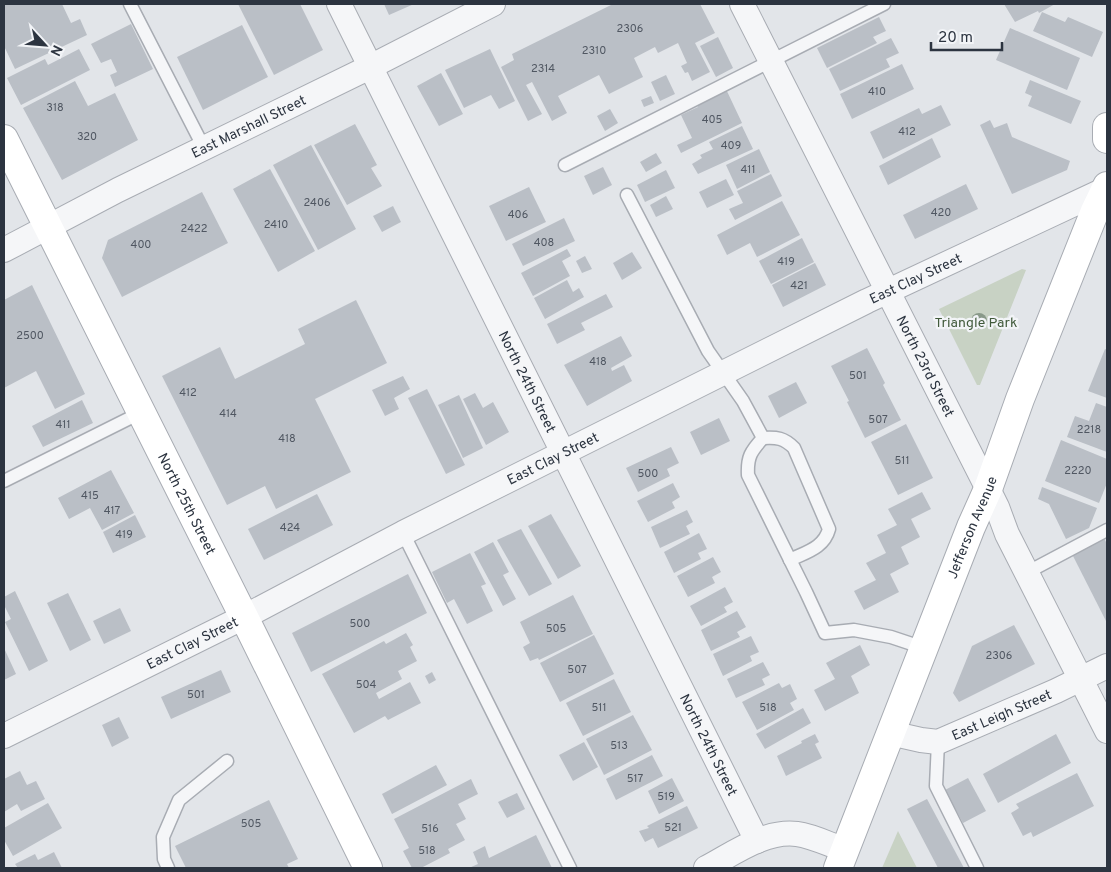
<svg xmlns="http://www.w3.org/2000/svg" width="1111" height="872" font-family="Overpass,sans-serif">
<rect width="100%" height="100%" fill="#e2e5e9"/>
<g fill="#c8d2c4">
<path d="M1022,269l4,1 -46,115h-3l-38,-76z"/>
<path d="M898,831l19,37h-35z"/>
</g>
<g fill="#babfc6">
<path d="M4,4h58l9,19 9,-4 7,16 -72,34 -11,-23z"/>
<path d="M238,4h62l23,46 -49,25z"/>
<path d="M384,4h30l-25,11z"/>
<path d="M613,4h87l15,29 -20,10 15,29 -18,9 -4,-9 -3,1 -4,-7 6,-3 -9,-20 -20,10 -3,-6 -21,11 9,19 -34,17 -10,-19 -2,1 -39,20 9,17 -15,8 -20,-39 -6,3 16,29 -14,7 -27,-54 13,-7 -2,-6z"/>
<path d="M1004,4h51l-16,9 -1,-2 -23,11z"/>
<path d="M1042,12l23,10 3,-5 35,15 -11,25 -59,-26z"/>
<path d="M879,17l7,14 -13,6 4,6 -50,25 -10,-20z"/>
<path d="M131,24l22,45 -38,18 -5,-12 7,-3 -6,-13 -10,4 -10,-19z"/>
<path d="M242,25l26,52 -65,33 -26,-53z"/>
<path d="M1010,28l70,30 -13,32 -71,-30z"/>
<path d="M718,37l15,31 -17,9 -16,-31z"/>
<path d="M891,38l8,15 -13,6 4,8 -50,24 -11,-22z"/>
<path d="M79,49l11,21 -69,35 -14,-27 38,-19 3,6z"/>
<path d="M490,49l25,52 -16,8 -8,-14 -27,13 -19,-38z"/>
<path d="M902,64l12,25 -62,30 -12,-25z"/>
<path d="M441,73l22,41 -24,12 -22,-40z"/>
<path d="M666,75l9,19 -15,7 -9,-19z"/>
<path d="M1030,80l51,21 -10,23 -43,-18 4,-10 -7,-3z"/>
<path d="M75,81l13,25 27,-13 23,47 -76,40 -39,-72z"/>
<path d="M725,87l17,36 -61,30 -4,-8 15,-7 -11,-23 17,-8 -2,-6z"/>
<path d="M651,96l3,7 -10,4 -3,-7z"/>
<path d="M941,105l10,20 -68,34 -13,-27 49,-24 3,6z"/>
<path d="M610,109l8,14 -13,8 -8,-15z"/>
<path d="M990,120l4,8 13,-5 5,14 58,24 -3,9 -55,24 -32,-69z"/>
<path d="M355,124l22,41 -6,3 11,18 -35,19 -33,-60z"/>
<path d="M742,126l11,23 -55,25 -6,-10 10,-6 -2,-3 13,-6 -4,-7z"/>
<path d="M932,138l9,19 -53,28 -9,-19z"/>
<path d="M311,145l45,84 -38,21 -45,-85z"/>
<path d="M759,149l11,23 -33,17 -11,-24z"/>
<path d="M656,153l6,10 -16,9 -6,-10z"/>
<path d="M603,167l9,18 -19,10 -9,-19z"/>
<path d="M270,169l45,82 -37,21 -45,-83z"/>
<path d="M666,170l9,18 -30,14 -8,-17z"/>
<path d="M771,174l11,22 -47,24 -6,-11 14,-6 -6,-12z"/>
<path d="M726,179l8,16 -27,13 -8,-16z"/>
<path d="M966,184l12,25 -63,30 -12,-24z"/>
<path d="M529,187l17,35 -40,19 -17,-35z"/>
<path d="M202,192l26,51 -106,54 -20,-39 6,-18z"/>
<path d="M666,196l7,13 -17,8 -6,-12z"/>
<path d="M782,201l18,34 -43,22 -7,-14 -23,12 -10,-20z"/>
<path d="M393,206l8,16 -19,10 -9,-16z"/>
<path d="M564,218l11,23 -52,25 -11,-22z"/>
<path d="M802,238l12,24 -43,22 -12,-23z"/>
<path d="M567,249l4,7 -9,5 8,15 -37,20 -12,-23z"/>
<path d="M632,252l10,16 -20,12 -9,-17z"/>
<path d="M585,256l7,13 -10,4 -6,-12z"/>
<path d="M815,263l11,22 -43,22 -11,-22z"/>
<path d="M567,280l6,12 6,-4 5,9 -39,22 -11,-21z"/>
<path d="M32,285l53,109 -30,15 -19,-38 -32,17v-88z"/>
<path d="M606,294l7,13 -32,16 4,7 -28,14 -10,-20z"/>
<path d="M356,300l31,63 -72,36 36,73 -75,37 -11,-23 -38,19 -65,-129 58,-29 15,32 70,-35 -7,-15z"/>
<path d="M621,336l11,20 -21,12 1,3 12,-6 8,16 -45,25 -23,-41z"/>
<path d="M867,348l18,35 -2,2 18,35 -36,18 -18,-36 2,-1 -18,-35z"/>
<path d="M1105,349l2,1v48l-19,-7z"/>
<path d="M403,376l7,13 -16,9 5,11 -14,7 -13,-26z"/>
<path d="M796,382l11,21 -28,15 -11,-22z"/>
<path d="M427,389l38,76 -19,9 -38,-76z"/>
<path d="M475,393l8,15 10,-6 16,30 -23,13 -23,-46z"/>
<path d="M459,395l24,53 -20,10 -25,-53z"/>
<path d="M82,400l11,23 -50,24 -11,-21z"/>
<path d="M1096,403l11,4v45l-40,-15 8,-21 14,5z"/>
<path d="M719,418l11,23 -29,14 -11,-23z"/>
<path d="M906,424l27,54 -35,17 -27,-53z"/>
<path d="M1061,440l46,19v24l-8,20 -54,-22z"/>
<path d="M671,447l8,16 -12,6 3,7 -32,16 -12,-24z"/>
<path d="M111,470l23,43 -32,17 -12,-22 -21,11 -11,-21z"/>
<path d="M673,483l7,14 -8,5 3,6 -27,14 -11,-21z"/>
<path d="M1042,487l55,21 -8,20 -23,11 -17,-35 -11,-5z"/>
<path d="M922,492l9,17 -20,10 9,18 -19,10 8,17 -19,10 9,18 -35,18 -10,-19 22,-11 -10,-17 20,-10 -9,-18 20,-10 -9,-16z"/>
<path d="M317,494l16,31 -69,35 -16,-31z"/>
<path d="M687,510l6,12 -7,4 4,8 -30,14 -9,-21z"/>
<path d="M551,514l30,52 -23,13 -30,-53z"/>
<path d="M135,515l11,22 -33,16 -10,-21z"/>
<path d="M521,529l31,55 -23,12 -32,-56z"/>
<path d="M699,533l8,16 -9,4 3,6 -27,14 -10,-21z"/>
<path d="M1104,538l3,6v79l-35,-69z"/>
<path d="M493,542l16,30 -6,3 13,24 -13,7 -29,-54z"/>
<path d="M470,553l16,31 -5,2 12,25 -26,13 -13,-25 -7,4 -15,-31z"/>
<path d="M713,557l8,15 -9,5 3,6 -27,14 -11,-21z"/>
<path d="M408,574l19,39 -116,59 -19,-39z"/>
<path d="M725,587l8,15 -9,5 3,5 -26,14 -11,-20z"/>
<path d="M15,591l33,70 -19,10 -24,-49 6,-3 -7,-14v-8z"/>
<path d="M68,593l23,47 -21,11 -23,-48z"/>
<path d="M573,595l20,39 -54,26 -1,-2 -8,3 -7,-14 7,-4 -10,-21z"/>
<path d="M120,608l11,23 -27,13 -11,-23z"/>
<path d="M737,611l9,16 -9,5 3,5 -29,14 -10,-21z"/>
<path d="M1014,625l21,39 -76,38 -6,-9 19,-47z"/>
<path d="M406,633l7,12 -3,2 7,14 -19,10 4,8 -26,14 3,6 31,-17 11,21 -33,17 -3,-4 -31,17 -32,-59 62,-33 2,3z"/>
<path d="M594,635l20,39 -54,28 -20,-39z"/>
<path d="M751,636l8,16 -9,4 2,5 -29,15 -10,-22z"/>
<path d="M860,645l10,20 -19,11 8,17 -34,18 -11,-21 21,-11 -9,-16z"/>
<path d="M4,648l12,26 -12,6z"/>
<path d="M763,662l7,13 -8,4 3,6 -29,13 -9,-19z"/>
<path d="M221,670l10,22 -60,27 -10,-22z"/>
<path d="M432,672l4,8 -7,4 -4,-8z"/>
<path d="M614,679l17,33 -48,24 -17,-33z"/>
<path d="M779,683l3,5 8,-4 7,15 -7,4 4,7 -37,20 -15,-28z"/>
<path d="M803,708l8,15 -46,26 -9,-15z"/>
<path d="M633,715l19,35 -48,25 -18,-36z"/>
<path d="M119,717l10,21 -17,9 -10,-22z"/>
<path d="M815,734l4,8 -4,2 7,14 -36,18 -9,-20 25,-13 -1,-2z"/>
<path d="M1056,734l15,29 -73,40 -15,-29z"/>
<path d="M584,742l14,25 -25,14 -14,-26z"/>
<path d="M652,755l11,21 -47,24 -10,-21z"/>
<path d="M436,765l11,20 -55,29 -10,-20z"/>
<path d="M20,771l7,14 9,-4 9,18 -24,12 -4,-7 -13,8v-33z"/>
<path d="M1077,773l17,33 -61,31 -2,-5 -8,4 -12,-23 8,-5 -3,-4z"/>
<path d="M672,778l12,23 -25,13 -11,-23z"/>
<path d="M968,778l18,33 -23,12 -18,-33z"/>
<path d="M471,779l7,15 -20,10 8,15 -10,5 9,16 -17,9 2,4 -29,15h-9l-9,-17 6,-3 -15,-29z"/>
<path d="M517,793l8,16 -18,9 -9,-16z"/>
<path d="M927,799l37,69h-26l-31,-59z"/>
<path d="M269,800l29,59 -11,5 2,4h-103l-11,-22z"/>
<path d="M48,803l14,25 -49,28 -9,-16v-12z"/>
<path d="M687,806l11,22 -40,20 -5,-10 -8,4 -6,-11 10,-3 -2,-2z"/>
<path d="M536,835l16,33h-83l9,-4 -5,-12 12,-6 4,12z"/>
<path d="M54,852l8,16h-44l-3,-4 20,-10 3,6z"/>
</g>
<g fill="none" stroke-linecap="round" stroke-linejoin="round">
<g stroke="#a8acb3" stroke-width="15">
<g id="lane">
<path d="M130,4l74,144"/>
<path d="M565,165l319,-161"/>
<path d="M627,195l81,156 35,50 20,37c-12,13 -16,19 -15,37l58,117 19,41 29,-3 37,7 33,11"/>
<path d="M763,438c14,-1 21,0 31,10l35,81c-5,19 -23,23 -39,31"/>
<path d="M4,481l136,-68"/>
<path d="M403,533l167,335"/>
<path d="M1026,573l81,-43"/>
<path d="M938,742l-2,44 41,82"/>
<path d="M168,868l-4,-9 -1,-22 16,-37 48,-39"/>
</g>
</g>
<g stroke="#a8acb3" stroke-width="26">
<g id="street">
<path id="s1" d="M339,4l418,837"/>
<path id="s2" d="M742,4l246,485 9,18 10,27 100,197"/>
<path id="s3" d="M4,250l114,-60 252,-123 123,-63"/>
<path id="s4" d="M890,733l31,7 17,2 118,-51 51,-25"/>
<path id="s5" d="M4,736l240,-119 159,-84 464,-232 239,-112"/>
<path d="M706,868c27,-14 58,-38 91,-34 16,2 33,11 48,16"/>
</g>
</g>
<g stroke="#a8acb3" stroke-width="30">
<g id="secondary">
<path d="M1107,127v12"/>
<path id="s6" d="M4,139l240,478 124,251"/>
<path id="s7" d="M838,868l133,-341 17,-38 32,-90 75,-188 12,-25"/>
</g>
</g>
<use href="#lane" stroke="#f5f6f8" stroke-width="12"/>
<use href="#street" stroke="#f5f6f8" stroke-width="24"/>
<use href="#secondary" stroke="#fff" stroke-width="28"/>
</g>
<circle fill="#899989" cx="979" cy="321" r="8"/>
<g text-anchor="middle" stroke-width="4.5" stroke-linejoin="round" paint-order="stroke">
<g font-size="11" fill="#505762">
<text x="630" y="32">2306</text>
<text x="594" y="54">2310</text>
<text x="543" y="72">2314</text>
<text x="877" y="95">410</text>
<text x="55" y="111">318</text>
<text x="712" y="123">405</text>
<text x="907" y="135">412</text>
<text x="87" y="140">320</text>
<text x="731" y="149">409</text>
<text x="748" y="173">411</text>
<text x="317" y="206">2406</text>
<text x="941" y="216">420</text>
<text x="518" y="218">406</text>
<text x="276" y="228">2410</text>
<text x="194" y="232">2422</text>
<text x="544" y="246">408</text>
<text x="141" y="248">400</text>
<text x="786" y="265">419</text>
<text x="799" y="289">421</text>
<text x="30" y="339">2500</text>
<text x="598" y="365">418</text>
<text x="858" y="379">501</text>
<text x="188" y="396">412</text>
<text x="228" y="417">414</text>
<text x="878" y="423">507</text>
<text x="63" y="428">411</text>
<text x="1089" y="433">2218</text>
<text x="287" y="442">418</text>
<text x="902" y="464">511</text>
<text x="1078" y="474">2220</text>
<text x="648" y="477">500</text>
<text x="90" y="499">415</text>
<text x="112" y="514">417</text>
<text x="290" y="531">424</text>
<text x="124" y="538">419</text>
<text x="360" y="627">500</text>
<text x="556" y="632">505</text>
<text x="999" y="659">2306</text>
<text x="577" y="673">507</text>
<text x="366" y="688">504</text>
<text x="196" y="698">501</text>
<text x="599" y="711">511</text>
<text x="768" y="711">518</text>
<text x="619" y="749">513</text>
<text x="635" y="782">517</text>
<text x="666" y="800">519</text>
<text x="251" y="827">505</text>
<text x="673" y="831">521</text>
<text x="430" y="832">516</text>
<text x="427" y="854">518</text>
</g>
<g font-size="14" fill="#2c3440" stroke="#f2f4f7">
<text dy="5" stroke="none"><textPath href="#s3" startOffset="274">East Marshall Street</textPath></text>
<text dy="5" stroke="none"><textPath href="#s5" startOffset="1020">East Clay Street</textPath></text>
<text dy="5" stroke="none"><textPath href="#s2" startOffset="406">North 23rd Street</textPath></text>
<text dy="5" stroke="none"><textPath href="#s1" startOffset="422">North 24th Street</textPath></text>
<text dy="5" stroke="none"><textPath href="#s5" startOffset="615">East Clay Street</textPath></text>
<text dy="5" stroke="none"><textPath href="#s6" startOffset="408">North 25th Street</textPath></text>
<text dy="5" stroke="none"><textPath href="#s7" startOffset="366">Jefferson Avenue</textPath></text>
<text dy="5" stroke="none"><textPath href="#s5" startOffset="210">East Clay Street</textPath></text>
<text dy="5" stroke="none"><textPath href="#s4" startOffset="118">East Leigh Street</textPath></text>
<text dy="5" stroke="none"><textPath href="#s1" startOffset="828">North 24th Street</textPath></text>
</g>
<g font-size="14" fill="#415a3b" stroke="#f2f4f7">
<text x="976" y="327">Triangle Park</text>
</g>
</g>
<rect width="1111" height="872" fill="none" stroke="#2c3440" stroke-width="10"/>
<g transform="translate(45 45) rotate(116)" stroke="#f2f4f7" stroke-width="4" paint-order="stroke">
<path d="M0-4L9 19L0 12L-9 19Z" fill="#2c3440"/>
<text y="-8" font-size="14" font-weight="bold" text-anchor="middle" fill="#2c3440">N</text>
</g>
<path d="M931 42v8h71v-8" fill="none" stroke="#2c3440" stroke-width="2.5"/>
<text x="938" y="42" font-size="15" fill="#2c3440" stroke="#f2f4f7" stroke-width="4" paint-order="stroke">20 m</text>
</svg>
